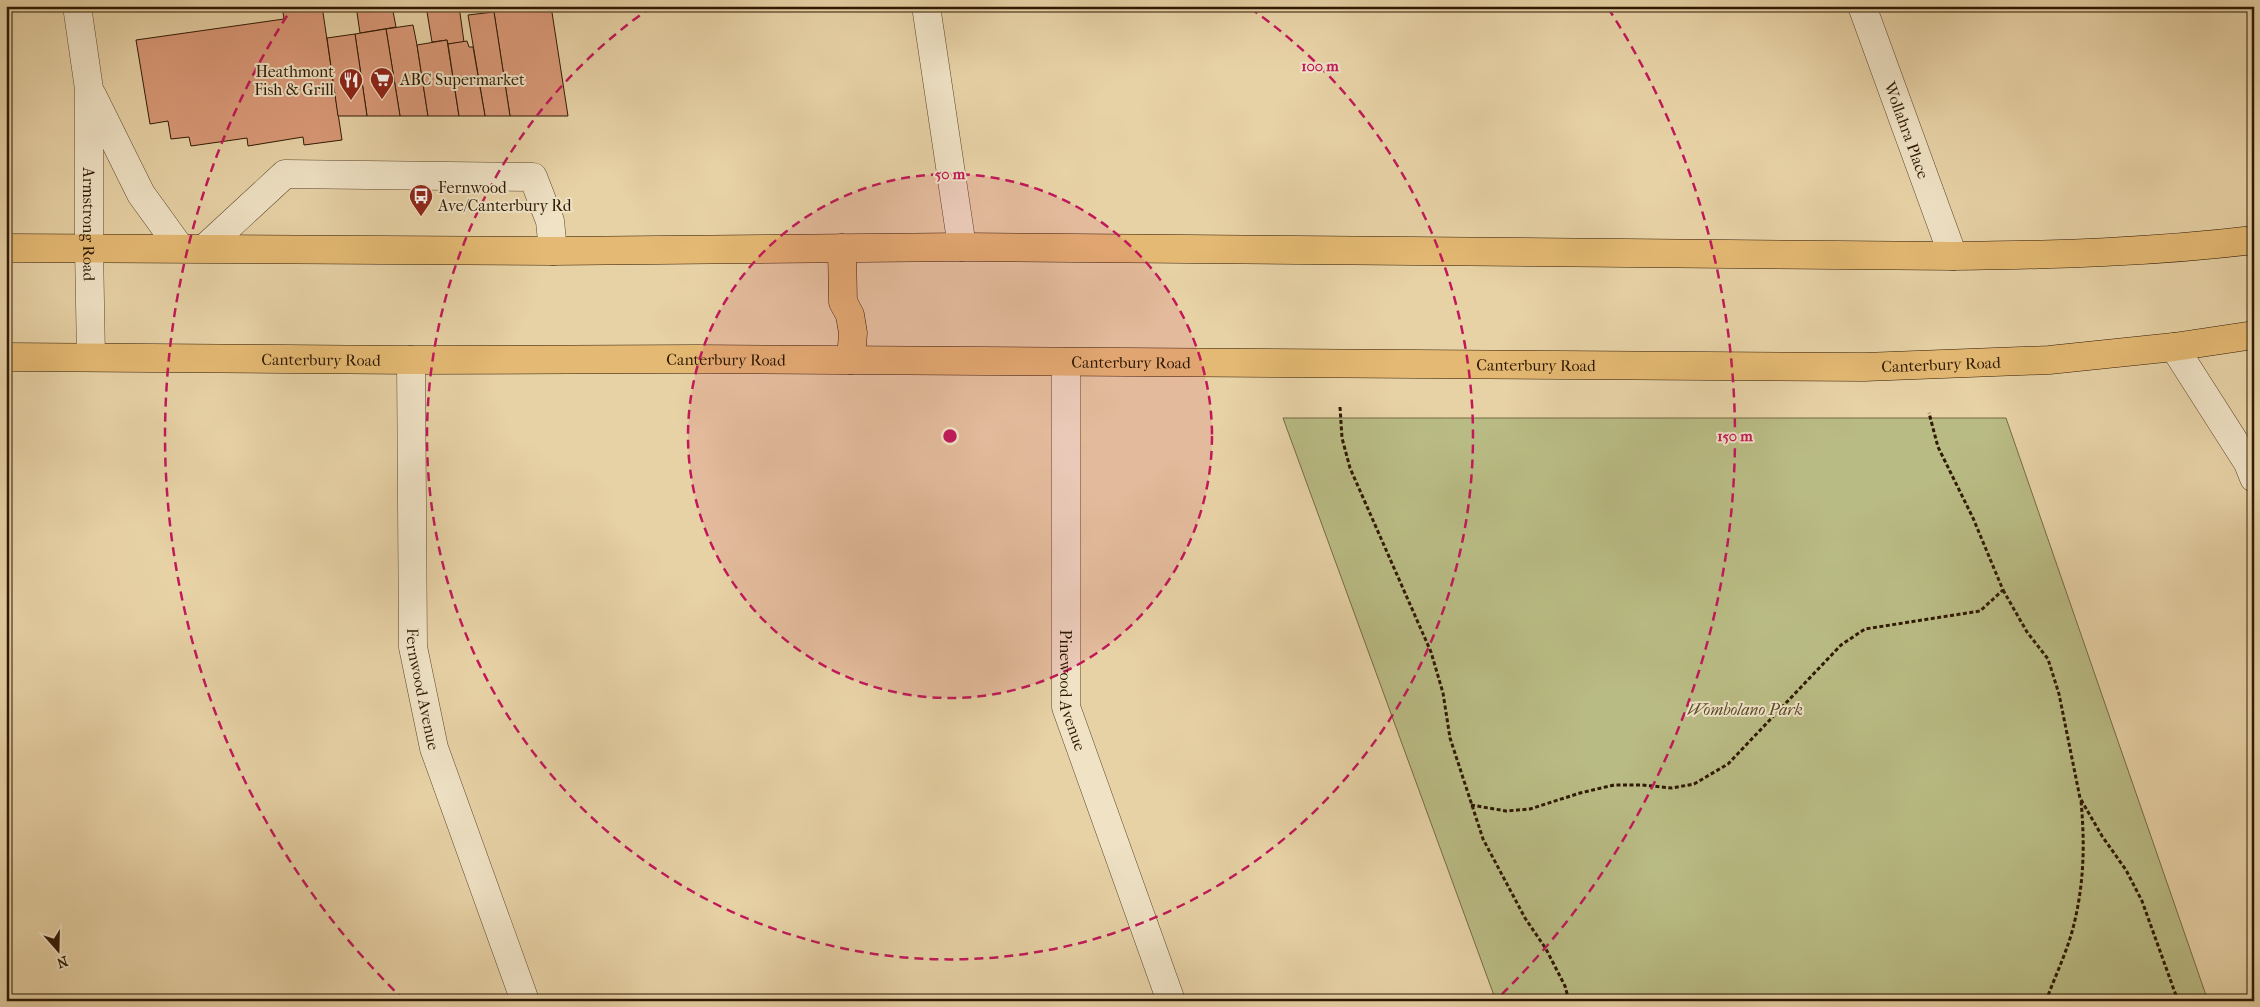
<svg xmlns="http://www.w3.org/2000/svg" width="2260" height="1007" font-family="'IM FELL French Canon',serif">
<rect width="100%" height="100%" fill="#e7d2a6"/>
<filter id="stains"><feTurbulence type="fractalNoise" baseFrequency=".004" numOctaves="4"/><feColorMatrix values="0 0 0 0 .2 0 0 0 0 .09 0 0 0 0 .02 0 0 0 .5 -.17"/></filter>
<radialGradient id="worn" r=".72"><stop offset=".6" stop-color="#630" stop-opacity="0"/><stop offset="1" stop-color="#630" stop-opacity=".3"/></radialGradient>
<path fill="#b9bb84" stroke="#746a44" d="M1283,418h723l202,583h-712z"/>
<g fill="#da9978" stroke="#2f1903">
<path d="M282,6h40l20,134 -38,5 -1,-8 -55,9 -1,-8 -56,8 -2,-9 -18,2 -3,-18 -18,3 -14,-84 148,-21z"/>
<path d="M356,6h36l4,21 -36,6z"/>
<path d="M426,6h33l5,36 -16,2 -1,-4 -15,2z"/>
<path d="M493,6h58l17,110h-58z"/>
<path d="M494,12l16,104h-25l-17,-101z"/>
<path d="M413,25l4,20 11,71h-28l-14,-87z"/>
<path d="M386,29l14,87h-33l-12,-82z"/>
<path d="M355,34l12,82h-29l-11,-78z"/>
<path d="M447,40l12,76h-31l-11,-71z"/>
<path d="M467,41l2,6h4l12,69h-26l-11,-72z"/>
</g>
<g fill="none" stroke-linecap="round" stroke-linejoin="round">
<g stroke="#5d472c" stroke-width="29">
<g id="minor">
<path id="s1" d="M77,6l12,83v159l2,109"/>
<path d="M926,6l36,241"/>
<path id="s2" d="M1862,6l91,250"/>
<path d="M92,95l49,99 39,54"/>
<path d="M205,248l80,-74 248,3 17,44 3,30"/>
<path d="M2174,347l74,116 6,15"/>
<path id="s3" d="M411,360l2,287 21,101 91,253"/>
<path id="s4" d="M1066,362v345l105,294"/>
</g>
</g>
<g stroke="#2f1903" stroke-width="29">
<g id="major">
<path d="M6,248l547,3 409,-4 991,9c101,-1 201,-4 301,-16"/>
<path d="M842,248l1,54 7,13 3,18 -2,27"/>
<path id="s5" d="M6,357l405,3 286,-1 1167,8 185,-7 125,-13 80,-12"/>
</g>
</g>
<g stroke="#2f1903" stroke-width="3" stroke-dasharray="4 2.5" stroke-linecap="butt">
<path d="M1340,407l2,31 8,30 81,184 12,41 7,45 33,101 42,79 21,31 19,37 4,15"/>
<path d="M2003,590l24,42 21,27 11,35 21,104 22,38 24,34 16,31 36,100"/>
<path d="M1471,805l35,6 24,-2 50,-16 34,-8h28l30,3 22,-4 34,-20 113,-119 24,-16 115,-18 23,-21 -30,-72 -35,-71 -9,-34"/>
<path d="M2046,1001c9,-25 22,-51 28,-77 10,-41 11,-80 7,-123"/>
</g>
<use href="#minor" stroke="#efe2c5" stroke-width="28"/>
<use href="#major" stroke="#e4b973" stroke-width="28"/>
</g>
<circle cx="950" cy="436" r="262" fill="#c2185b" fill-opacity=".12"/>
<g fill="none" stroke="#c2185b" stroke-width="2.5" stroke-dasharray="9 6">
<circle cx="950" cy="436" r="262"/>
<path d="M1250 8A523 523 0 1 1 650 8"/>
<path d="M405 1001A785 785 0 0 1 292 8M1608 8A785 785 0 0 1 1495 1001"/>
</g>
<defs>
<g id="supermarket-pin" transform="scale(1.25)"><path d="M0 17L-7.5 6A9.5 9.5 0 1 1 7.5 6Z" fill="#8f2418" stroke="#efe2c5"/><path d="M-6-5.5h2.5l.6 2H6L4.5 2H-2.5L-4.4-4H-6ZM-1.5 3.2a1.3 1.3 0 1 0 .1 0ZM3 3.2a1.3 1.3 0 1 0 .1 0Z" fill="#fff"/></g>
<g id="restaurant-pin" transform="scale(1.25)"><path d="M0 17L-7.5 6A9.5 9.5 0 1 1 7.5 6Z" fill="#8f2418" stroke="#efe2c5"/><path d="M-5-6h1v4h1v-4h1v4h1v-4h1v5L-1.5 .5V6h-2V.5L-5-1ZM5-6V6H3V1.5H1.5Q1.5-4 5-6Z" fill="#fff"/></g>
<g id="bus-pin" transform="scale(1.25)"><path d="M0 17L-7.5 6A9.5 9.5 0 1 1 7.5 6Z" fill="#8f2418" stroke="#efe2c5"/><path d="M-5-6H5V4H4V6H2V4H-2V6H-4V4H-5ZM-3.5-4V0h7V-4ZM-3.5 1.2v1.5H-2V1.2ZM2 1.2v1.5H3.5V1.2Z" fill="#fff"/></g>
</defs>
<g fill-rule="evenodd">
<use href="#supermarket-pin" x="382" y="79"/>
<use href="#restaurant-pin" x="351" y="80"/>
<use href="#bus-pin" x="421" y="196"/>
</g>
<g text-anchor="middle" stroke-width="4" stroke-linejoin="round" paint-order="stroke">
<g font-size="16" fill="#2f1903" stroke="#efe2c5" text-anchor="start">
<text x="334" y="77" text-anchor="end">Heathmont<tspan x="334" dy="18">Fish &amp; Grill</tspan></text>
<text x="400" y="85">ABC Supermarket</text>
<text x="438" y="193">Fernwood<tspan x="438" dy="18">Ave/Canterbury Rd</tspan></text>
</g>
<g font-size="16" fill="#2f1903" stroke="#efe2c5">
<text dy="6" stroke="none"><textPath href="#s2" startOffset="132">Wollahra Place</textPath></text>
<text dy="6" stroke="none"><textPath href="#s1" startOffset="219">Armstrong Road</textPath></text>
<text dy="6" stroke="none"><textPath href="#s5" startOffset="315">Canterbury Road</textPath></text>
<text dy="6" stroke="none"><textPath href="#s5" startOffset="720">Canterbury Road</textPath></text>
<text dy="6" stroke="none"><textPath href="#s5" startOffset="1125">Canterbury Road</textPath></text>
<text dy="6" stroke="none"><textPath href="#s5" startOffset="1530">Canterbury Road</textPath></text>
<text dy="6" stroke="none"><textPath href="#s5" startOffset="1935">Canterbury Road</textPath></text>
<text dy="6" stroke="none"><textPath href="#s3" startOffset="330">Fernwood Avenue</textPath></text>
<text dy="6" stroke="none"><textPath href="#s4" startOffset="329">Pinewood Avenue</textPath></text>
</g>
<g font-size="16" font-style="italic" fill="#584a2a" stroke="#efe2c5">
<text x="1745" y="715">Wombolano Park</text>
</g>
</g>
<circle cx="950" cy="436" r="8" fill="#c2185b" stroke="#efe2c5" stroke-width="2.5"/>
<g font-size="15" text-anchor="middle" font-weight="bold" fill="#c2185b" stroke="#efe2c5" stroke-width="4" stroke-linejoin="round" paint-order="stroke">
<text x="1320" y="71">100 m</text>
<text x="950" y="179">50 m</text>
<text x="1735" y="441">150 m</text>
</g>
<rect width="2260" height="1007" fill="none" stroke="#e7d2a6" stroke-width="25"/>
<rect x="8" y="8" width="2245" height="992" fill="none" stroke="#2f1903" stroke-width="2.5"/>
<rect x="12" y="12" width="2235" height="982" fill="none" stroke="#2f1903"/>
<g transform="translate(58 950) rotate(160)" stroke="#efe2c5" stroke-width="4" paint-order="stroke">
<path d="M0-4L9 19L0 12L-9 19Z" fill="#2f1903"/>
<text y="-8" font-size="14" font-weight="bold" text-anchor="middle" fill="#2f1903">N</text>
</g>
<rect width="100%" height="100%" filter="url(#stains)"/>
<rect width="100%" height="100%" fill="url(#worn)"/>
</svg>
